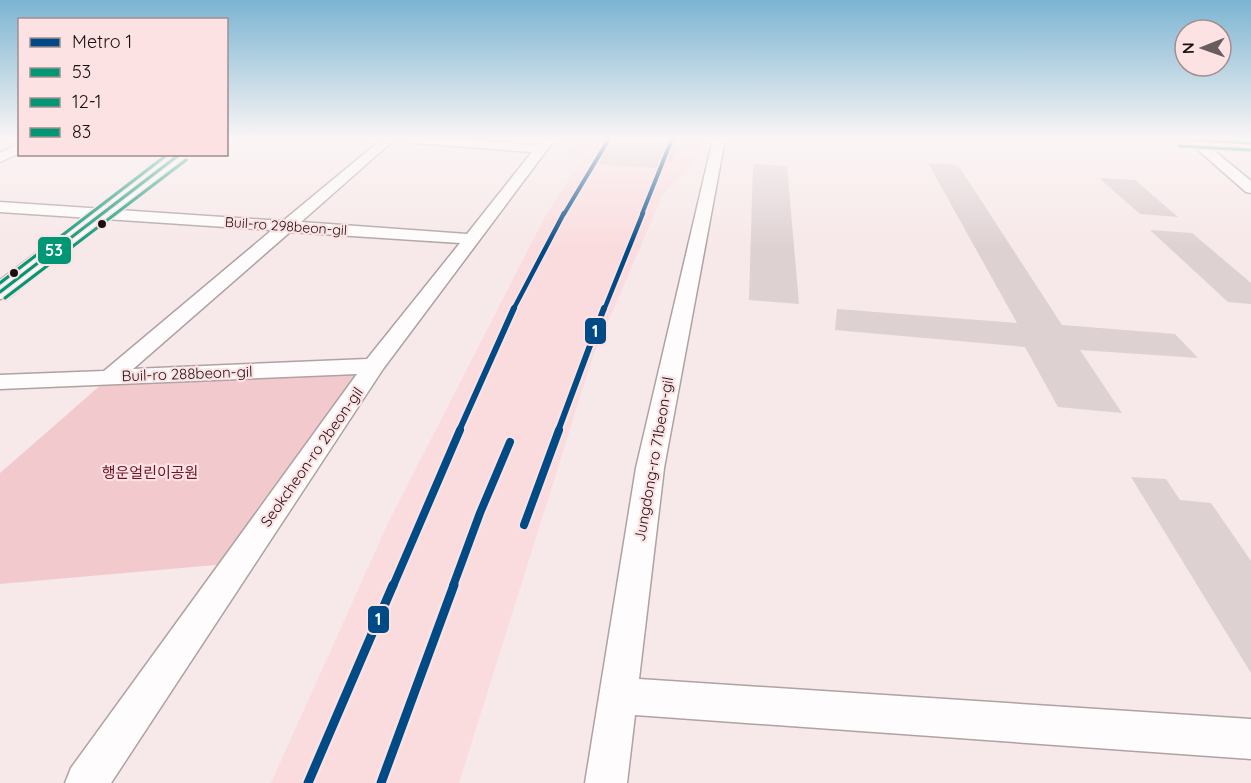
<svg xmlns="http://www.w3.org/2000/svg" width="1251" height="783" font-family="Quicksand,'Noto Sans KR',sans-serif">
<rect width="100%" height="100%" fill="#f7e8e9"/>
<path fill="#fadcde" d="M577,139h124l-4,21 -34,34 -71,165 -133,424h-188l118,-262 158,-308 34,-53 -13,-5z"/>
<path fill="#f2cacd" d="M374,366l-136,197 -238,21v-111l110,-96z"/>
<g fill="#ded1d2">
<path d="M613,139h66l-7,23 -12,-1 -3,7 -60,-4z"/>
<path d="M928,163l30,2 104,160 113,9 23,24 -118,-8 42,63 -64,-6 -33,-60 -190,-17 2,-21 180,14z"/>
<path d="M753,164l34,2 12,138 -50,-4z"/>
<path d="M1099,178l36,2 43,37 -38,-3z"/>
<path d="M1150,230l42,3 59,50v21l-23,-2z"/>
<path d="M1131,477l35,2 14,21 31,3 40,58v112z"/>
</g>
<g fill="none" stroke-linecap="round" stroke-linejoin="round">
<g stroke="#aea2a3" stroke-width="3">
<g id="minor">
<path d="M382,139h13l-94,83 166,12 65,-82 -117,-9 -6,-4h48l81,6 5,-6h12l-172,230 -272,414h-46l6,-15 286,-394 -357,15v-14l104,-4 168,-141 -272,-18v-10l283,19zM290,232l170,11 -93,116 -234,10z"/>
<path d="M713,139h12l-61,329 -25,211 612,40v40l-616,-44 -8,68h-42l51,-315z"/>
<path d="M1189,139h11l51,42v12l-5,-1 -56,-49z"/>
<path d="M20,143v10l-20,9v-9z"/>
</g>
</g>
<g stroke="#aea2a3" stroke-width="3">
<g id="tertiary">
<path d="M1171,139h80v9l-72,-4z"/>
<path d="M170,154h19l-180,143 -9,2v-19z"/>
</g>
</g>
<use href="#minor" fill="#fefcfc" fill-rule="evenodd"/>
<use href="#tertiary" fill="#fefcfc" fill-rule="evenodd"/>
<g stroke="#fde2e4" stroke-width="6">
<g id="bus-1">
<path d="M1179,139l72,4"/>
<path d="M0,292l180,-138"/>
</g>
</g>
<g stroke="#fde2e4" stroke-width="6">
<g id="bus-2">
<path d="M1179,146l72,4"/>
<path d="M5,298l181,-138"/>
</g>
</g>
<g stroke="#fde2e4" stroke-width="6">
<path id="bus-3" d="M0,283l168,-129"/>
</g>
<use href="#bus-1" stroke="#009775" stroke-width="3"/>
<use href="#bus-2" stroke="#009775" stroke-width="3"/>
<use href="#bus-3" stroke="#009775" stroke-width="3"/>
<g stroke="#fde2e4" stroke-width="7">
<g id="metro-1-far4">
<path d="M564,214l45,-75"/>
<path d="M642,214l30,-75"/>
</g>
</g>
<g stroke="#fde2e4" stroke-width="8">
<g id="metro-1-far3">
<path d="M513,310l51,-97"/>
<path d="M604,310l39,-97"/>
</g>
</g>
<g stroke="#fde2e4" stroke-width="10">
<g id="metro-1-far2">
<path d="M459,431l55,-123"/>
<path d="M558,431l46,-123"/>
</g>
</g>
<g stroke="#fde2e4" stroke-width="12">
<g id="metro-1-far1">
<path d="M524,525l35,-95"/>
<path d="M393,586l67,-156"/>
<path d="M453,586l27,-73 30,-71"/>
</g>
</g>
<g stroke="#fde2e4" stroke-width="14">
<g id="metro-1">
<path d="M308,783l85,-198"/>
<path d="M381,783l73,-198"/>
</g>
</g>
<use href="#metro-1-far4" stroke="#004a85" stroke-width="4"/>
<use href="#metro-1-far3" stroke="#004a85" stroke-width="4.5"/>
<use href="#metro-1-far2" stroke="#004a85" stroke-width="6"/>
<use href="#metro-1-far1" stroke="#004a85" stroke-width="8"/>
<use href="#metro-1" stroke="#004a85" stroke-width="9"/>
</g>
<linearGradient id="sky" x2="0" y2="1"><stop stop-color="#7bb5d2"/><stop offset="0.56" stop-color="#fbf5f5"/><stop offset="1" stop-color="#fbf5f5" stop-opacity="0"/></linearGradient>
<rect width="1251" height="248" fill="url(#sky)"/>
<g fill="#1b1011" stroke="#fde2e4" stroke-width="2">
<circle cx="102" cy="224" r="5"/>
<circle cx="14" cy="273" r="5"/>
</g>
<g text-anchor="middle" stroke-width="4.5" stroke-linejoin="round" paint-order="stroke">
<g font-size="14" fill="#1b1011" stroke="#fde2e4">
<text transform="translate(286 226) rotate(4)" y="5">Buil-ro 298beon-gil</text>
</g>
<g font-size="15" fill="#1b1011" stroke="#fde2e4">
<text transform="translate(187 374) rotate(-2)" y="5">Buil-ro 288beon-gil</text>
<text transform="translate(312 457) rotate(-55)" y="5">Seokcheon-ro 2beon-gil</text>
<text transform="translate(654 459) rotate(-80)" y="5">Jungdong-ro 71beon-gil</text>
</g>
<g font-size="15" fill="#6b1427" stroke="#fde2e4">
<text x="150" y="478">행운얼린이공원</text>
</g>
</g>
<g stroke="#fde2e4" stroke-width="2">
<rect x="37" y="236" width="35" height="29" rx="6" fill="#009775"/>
<rect x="584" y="317" width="23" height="28" rx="6" fill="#004a85"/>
<rect x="367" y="605" width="23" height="29" rx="6" fill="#004a85"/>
</g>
<g font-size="16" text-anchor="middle" font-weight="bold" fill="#fff">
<text x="54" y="256">53</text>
<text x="595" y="337">1</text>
<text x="378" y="625">1</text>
</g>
<rect x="18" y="18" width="210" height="138" fill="#fde2e4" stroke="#a38e90" stroke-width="1.5"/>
<rect x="30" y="38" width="30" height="9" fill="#004a85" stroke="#a38e90" stroke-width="1.5"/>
<text x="72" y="48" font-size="18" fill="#1b1011">Metro 1</text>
<rect x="30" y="68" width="30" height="9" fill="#009775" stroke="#a38e90" stroke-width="1.5"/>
<text x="72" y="78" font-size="18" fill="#1b1011">53</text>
<rect x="30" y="98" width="30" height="9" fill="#009775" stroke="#a38e90" stroke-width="1.5"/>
<text x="72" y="108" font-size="18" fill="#1b1011">12-1</text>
<rect x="30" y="128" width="30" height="9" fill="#009775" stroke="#a38e90" stroke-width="1.5"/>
<text x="72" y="138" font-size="18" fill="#1b1011">83</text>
<g transform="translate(1203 48) rotate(269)"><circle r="28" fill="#fde2e4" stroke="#a38e90" stroke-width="1.5"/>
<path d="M0-4.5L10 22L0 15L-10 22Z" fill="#685c5d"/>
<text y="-9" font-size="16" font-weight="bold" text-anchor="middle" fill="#1b1011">N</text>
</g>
</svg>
